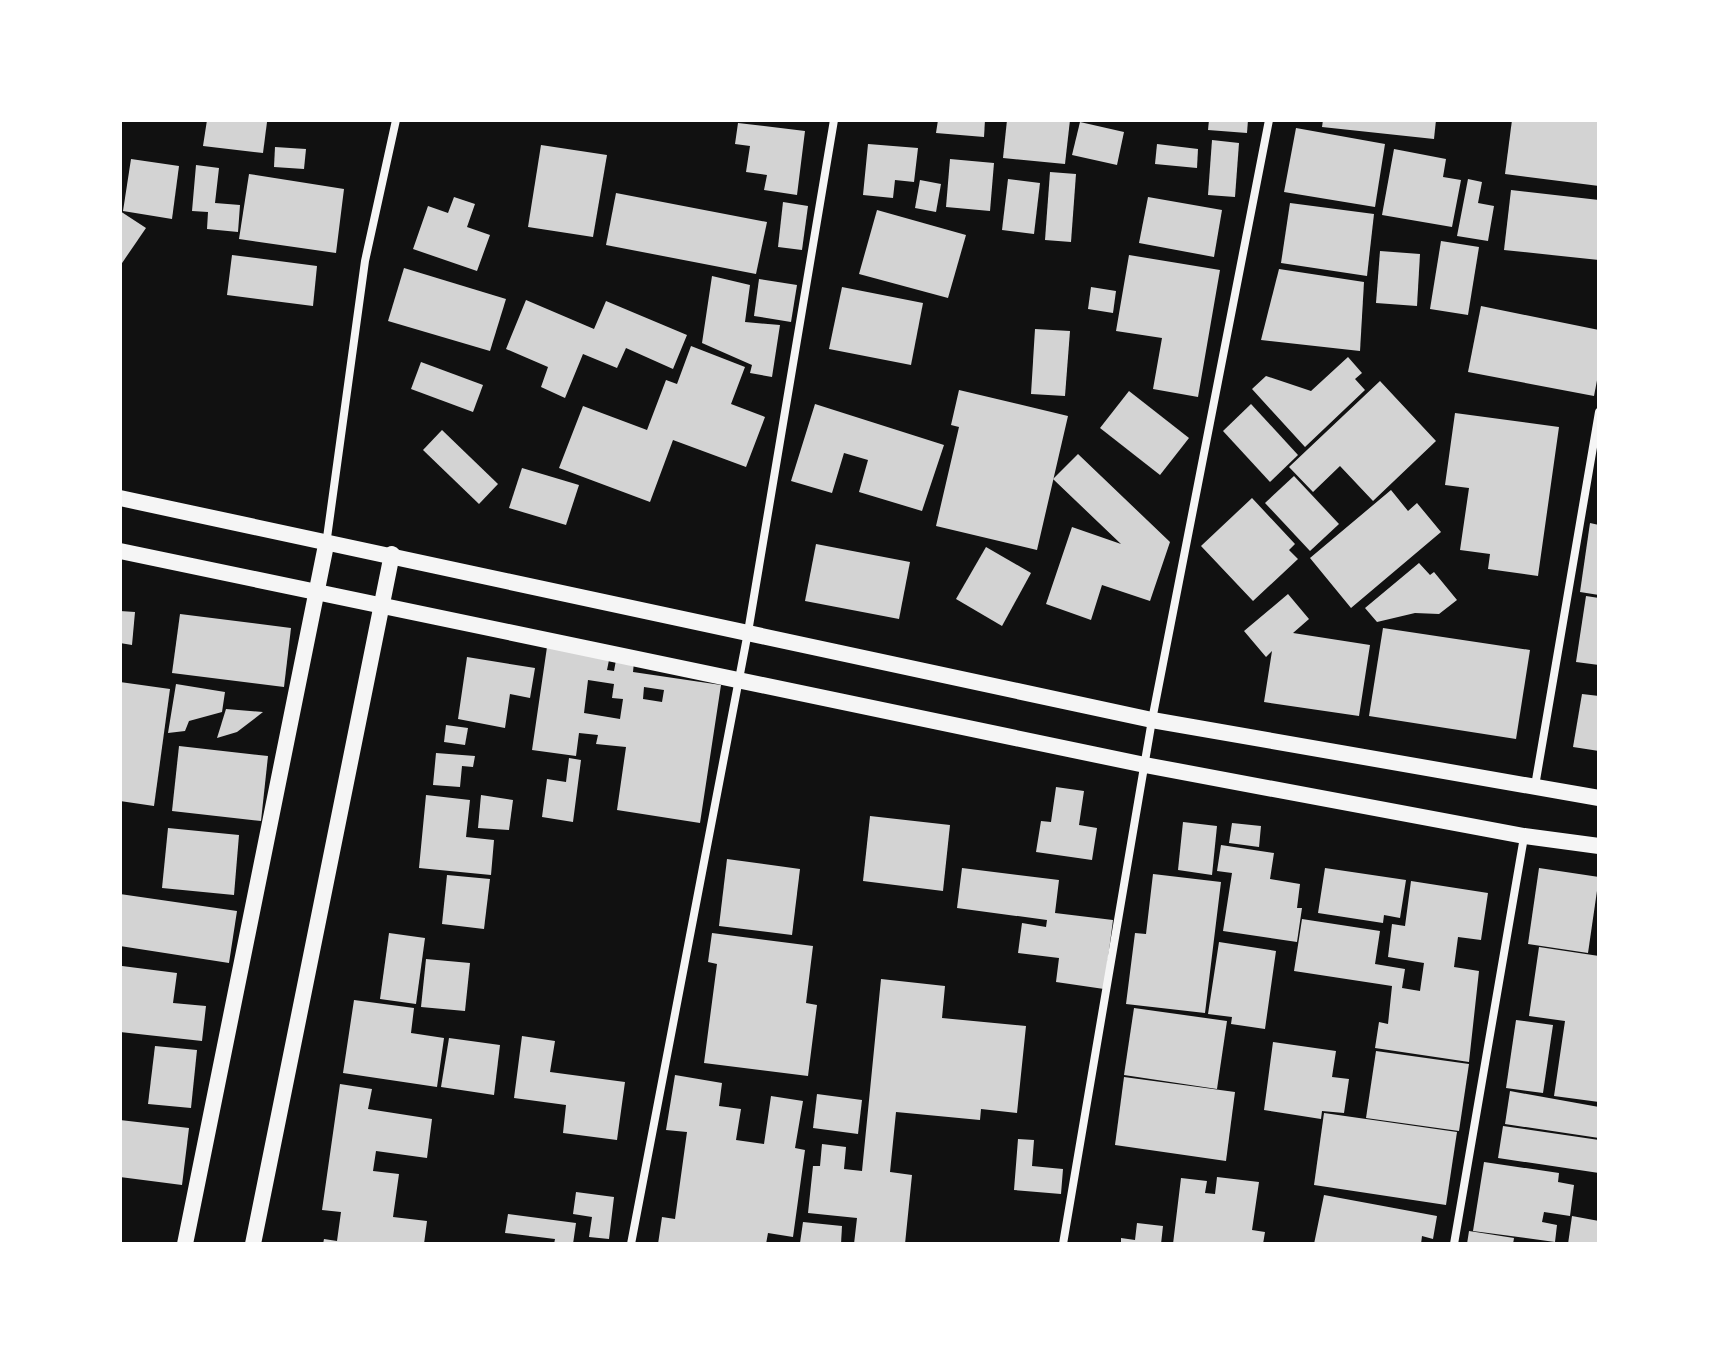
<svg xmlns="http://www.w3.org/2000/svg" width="1719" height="1364" font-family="'Roboto Condensed',sans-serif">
<rect width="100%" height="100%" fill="#111"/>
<g fill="#d3d3d3" fill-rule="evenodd">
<path d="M207,120l60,2 -4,31 -60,-7z"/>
<path d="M938,120h47l-1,17 -48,-4z"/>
<path d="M1007,120h63l-5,44 -62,-6z"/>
<path d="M1209,120h39l-1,13 -39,-3z"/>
<path d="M1323,120h113l-2,19 -112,-12z"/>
<path d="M1512,120h87v66l-94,-12z"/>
<path d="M1080,122l44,10 -7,33 -45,-10z"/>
<path d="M738,123l67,8 -8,64 -33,-5 3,-15 -21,-3 4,-26 -15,-2z"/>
<path d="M1296,128l89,16 -10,63 -91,-15z"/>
<path d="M1212,140l27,3 -4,54 -27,-2z"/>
<path d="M868,144l50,4 -4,34 -19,-2 -2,18 -30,-3z"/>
<path d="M1157,144l41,5 -1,19 -42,-4z"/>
<path d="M541,145l66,10 -14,82 -65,-10z"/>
<path d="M275,147l31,2 -2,20 -30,-2z"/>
<path d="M1394,149l52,10 -3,18 18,3 -9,47 -70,-12z"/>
<path d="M131,159l48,7 -7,53 -49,-8z"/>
<path d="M950,159l44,4 -4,48 -44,-4z"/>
<path d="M196,165l23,3 -4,35 25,2 -2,27 -31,-3 1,-17 -16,-1z"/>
<path d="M1050,172l26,2 -5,68 -26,-2z"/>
<path d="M249,174l95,15 -8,64 -97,-14z"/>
<path d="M1008,179l32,4 -6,51 -32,-4z"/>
<path d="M1468,179l14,3 -4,21 16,3 -6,35 -31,-5z"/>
<path d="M920,180l21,4 -5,28 -21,-4z"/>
<path d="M1511,190l88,10v60l-95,-10z"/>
<path d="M616,193l151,29 -11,52 -150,-29z"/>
<path d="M454,197l21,7 -8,23 23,8 -13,36 -64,-22 15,-43 20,7z"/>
<path d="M1148,197l74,13 -8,47 -75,-14z"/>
<path d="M783,202l25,4 -6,44 -24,-3z"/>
<path d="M1290,203l84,11 -7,62 -86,-13z"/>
<path d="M877,210l89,25 -18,63 -89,-24z"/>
<path d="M120,211l26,17 -26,38z"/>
<path d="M1441,241l38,6 -11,68 -38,-6z"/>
<path d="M1380,251l40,3 -3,52 -41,-3z"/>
<path d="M232,255l85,11 -4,40 -86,-11z"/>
<path d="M1129,255l91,15 -22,127 -45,-8 9,-51 -46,-7z"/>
<path d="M404,268l102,31 -16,52 -102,-30z"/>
<path d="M1279,269l85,13 -4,69 -99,-11z"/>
<path d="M712,276l38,9 -5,37 35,3 -8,52 -22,-4 2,-8 -50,-22z"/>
<path d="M759,279l38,6 -6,37 -37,-6z"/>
<path d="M842,287l81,16 -12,62 -82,-16z"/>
<path d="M1091,287l25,4 -3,22 -25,-4z"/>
<path d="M526,300l68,29 12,-28 81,34 -14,34 -47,-21 -9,20 -34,-14 -18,44 -24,-11 7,-20 -42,-18z"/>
<path d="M1481,306l118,24v40l-5,26 -126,-24z"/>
<path d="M1035,329l35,2 -5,65 -34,-2z"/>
<path d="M691,346l54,21 -14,37 34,13 -19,50 -73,-27 -23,62 -91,-34 24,-62 64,24 19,-50 11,4z"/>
<path d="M1348,357l14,16 -7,6 10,11 -60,57 -53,-58 14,-13 45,15z"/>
<path d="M421,362l62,23 -10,27 -62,-23z"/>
<path d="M1380,381l56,60 -63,60 -33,-35 -27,26 -24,-25z"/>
<path d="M959,390l109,26 -31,134 -101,-24 23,-99 -8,-2z"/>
<path d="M1129,391l60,47 -29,37 -60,-47z"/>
<path d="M815,404l129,41 -22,66 -63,-19 9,-32 -24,-7 -12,40 -41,-12z"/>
<path d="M1251,404l47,51 -28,27 -47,-51z"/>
<path d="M1455,413l104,14 -21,149 -50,-7 2,-15 -30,-4 9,-62 -24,-3z"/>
<path d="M442,430l56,54 -19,20 -56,-54z"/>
<path d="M1078,454l92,88 -20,59 -48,-16 -11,35 -45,-16 26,-77 49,17 -68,-65z"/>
<path d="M522,468l57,17 -13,40 -57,-17z"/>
<path d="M1294,476l45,48 -29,27 -45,-48z"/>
<path d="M1391,490l17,21 9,-8 24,29 -90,76 -41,-50z"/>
<path d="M1252,498l43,46 -6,6 9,9 -45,42 -52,-55z"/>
<path d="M1590,523l9,2v70l-19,-3z"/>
<path d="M816,544l94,18 -11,57 -94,-18z"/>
<path d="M986,547l45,26 -29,53 -46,-27z"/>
<path d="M1419,563l11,12 4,-3 23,28 -18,14 -24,-1 -38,9 -12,-14z"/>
<path d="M1288,594l21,25 -16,14 77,12 -11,71 -95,-14 8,-51 -6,6 -22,-26z"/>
<path d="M1586,596l13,2v67l-23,-3z"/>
<path d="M120,611l15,1 -3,33 -12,-2z"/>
<path d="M180,614l111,14 -7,59 -112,-14z"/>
<path d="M1383,628l147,22 -14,89 -147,-23z"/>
<path d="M547,647l63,8 -3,15 7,1 2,-11 18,2 -1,10 88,13 -21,138 -83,-13 9,-63 -30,-3 2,-9 -19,-2 -3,23 -44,-6zM588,680l26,4 -2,14 11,1 -3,20 -36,-6zM644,687l20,3 -2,12 -19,-3z"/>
<path d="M467,657l68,11 -5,30 -20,-4 -5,34 -47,-9z"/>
<path d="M120,682l50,7 -16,117 -34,-5z"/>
<path d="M176,684l49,8 -3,20 -33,9 -4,10 -17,2z"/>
<path d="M1582,694l17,2v55l-26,-4z"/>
<path d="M226,709l37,3 -26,20 -20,6z"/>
<path d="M446,725l22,3 -3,17 -21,-3z"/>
<path d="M179,746l89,10 -7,65 -89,-10z"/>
<path d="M436,753l39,3 -2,11 -11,-1 -2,21 -27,-2z"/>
<path d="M569,758l12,2 -8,62 -31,-5 5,-38 19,3z"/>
<path d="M1056,787l28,4 -5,34 18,3 -5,32 -56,-8 5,-31 10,1z"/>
<path d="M426,795l44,5 -4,37 28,3 -3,35 -72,-7z"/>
<path d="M481,795l32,5 -4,30 -31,-2z"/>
<path d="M870,816l80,9 -7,66 -80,-10z"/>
<path d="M1183,822l34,4 -5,49 -34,-5z"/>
<path d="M1232,823l29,3 -2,21 -30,-4z"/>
<path d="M168,828l71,7 -5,60 -72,-7z"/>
<path d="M1221,845l53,8 -4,26 30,5 -3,24h5l-5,34 -74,-11 9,-58 -15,-2z"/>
<path d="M727,859l73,10 -8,66 -73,-9z"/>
<path d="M962,868l97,12 -4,33 58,7 -9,69 -48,-7 3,-24 -41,-5 4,-30 24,4 1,-7 -90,-12z"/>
<path d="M1325,868l81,12 -6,38 -16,-3 -1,8 -65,-10z"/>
<path d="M1539,868l60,9 -11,76 -60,-9z"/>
<path d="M1153,874l68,8 -16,131 -79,-9 9,-71 11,1z"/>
<path d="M447,875l43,4 -6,50 -42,-5z"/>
<path d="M1411,881l77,12 -7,47 -23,-3 -4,30 25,4 -10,91 -94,-14 4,-26 9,2 4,-38 -98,-15 8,-52 78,12 -5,33 30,5 -3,19 18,3 4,-28 -36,-6 4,-33 13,2z"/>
<path d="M120,894l117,17 -8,52 -109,-17z"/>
<path d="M389,933l36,5 -9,66 -36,-5z"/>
<path d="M712,933l101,13 -7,57 11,2 -9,71 -104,-13 13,-99 -9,-2z"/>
<path d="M1219,942l57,9 -11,78 -34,-5 1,-7 -24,-3z"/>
<path d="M1539,947l60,9v146l-45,-6 11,-75 -36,-5z"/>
<path d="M426,959l44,4 -5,48 -44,-4z"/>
<path d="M122,966l55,7 -4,30 33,3 -4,35 -82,-9z"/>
<path d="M881,979l64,7 -3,32 84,8 -9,87 -36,-4 -1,11 -84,-8 -6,60 22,3 -7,69h-51l3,-26 -49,-5 5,-47h7l2,-22 24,3 -2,22 18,2z"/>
<path d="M354,1000l60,8 -3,25 33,5 -7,49 -94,-14z"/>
<path d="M1134,1008l93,13 -10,68 -93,-14z"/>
<path d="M1516,1020l37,5 -10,68 -37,-5z"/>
<path d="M522,1036l33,5 -5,31 75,10 -8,58 -54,-7 3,-28 -52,-7z"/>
<path d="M449,1038l51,7 -6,50 -53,-8z"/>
<path d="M1273,1042l63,9 -4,26 17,2 -5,34 -22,-2 -1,8 -57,-9z"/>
<path d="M155,1046l42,4 -6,58 -43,-4z"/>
<path d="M1376,1051l93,13 -10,67 -93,-13z"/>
<path d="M675,1075l47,8 -3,23 22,3 -5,31 28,4 7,-48 32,5 -8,47 10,2 -12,87 -25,-4 -2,11h-108l4,-27 13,2 12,-87 -21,-2z"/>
<path d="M1124,1077l111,15 -9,69 -111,-16z"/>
<path d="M340,1084l32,5 -4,20 64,10 -5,39 -51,-7 -3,20 26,3 -6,43 34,4 -3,23h-101l1,-5 13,2 4,-29 -19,-2z"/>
<path d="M1510,1091l89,16v31l-94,-14z"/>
<path d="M817,1094l45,6 -4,34 -45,-6z"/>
<path d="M1324,1113l133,19 -11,73 -132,-20z"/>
<path d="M120,1120l69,8 -7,57 -62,-8z"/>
<path d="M1503,1126l96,14v33l-101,-15z"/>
<path d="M1018,1139l16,1 -2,26 31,3 -2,25 -47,-4z"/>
<path d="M1484,1162l75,11 -1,9 16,3 -4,31 -26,-4 -2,10 15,3 -2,17 -82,-11z"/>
<path d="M1217,1177l42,5 -7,48 13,2 -2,12h-90l8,-66 26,3 -2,12 10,1z"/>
<path d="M576,1192l38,5 -5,42 -20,-2 3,-20 -19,-3z"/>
<path d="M1324,1195l113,21 -4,23 -11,-3 -1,8h-107z"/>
<path d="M508,1214l68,9 -3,21h-19l1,-5 -50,-6z"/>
<path d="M1572,1216l27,5v23h-31z"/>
<path d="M803,1222l39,4 -1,18 -41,-1z"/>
<path d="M1137,1223l26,3 -2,18h-40v-6l14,2z"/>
<path d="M1469,1231l45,7 -1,6h-46z"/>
</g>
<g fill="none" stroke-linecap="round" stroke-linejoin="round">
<g stroke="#f5f5f5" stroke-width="8">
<path d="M326,545l39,-284 31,-141"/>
<path d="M1535,786l64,-374"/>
<path d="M631,1244l117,-612 86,-512"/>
<path d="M1063,1244l89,-524 117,-600"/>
<path d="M1454,1244l70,-407"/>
</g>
<g stroke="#f5f5f5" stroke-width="16">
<path d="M120,498l1032,222 447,78"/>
<path d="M120,551l1025,214 379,71 75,10"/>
<path d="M185,1244l141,-699"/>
<path d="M253,1244l139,-690"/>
</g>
</g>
<rect width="1719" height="1364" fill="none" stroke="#ffffff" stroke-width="244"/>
</svg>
